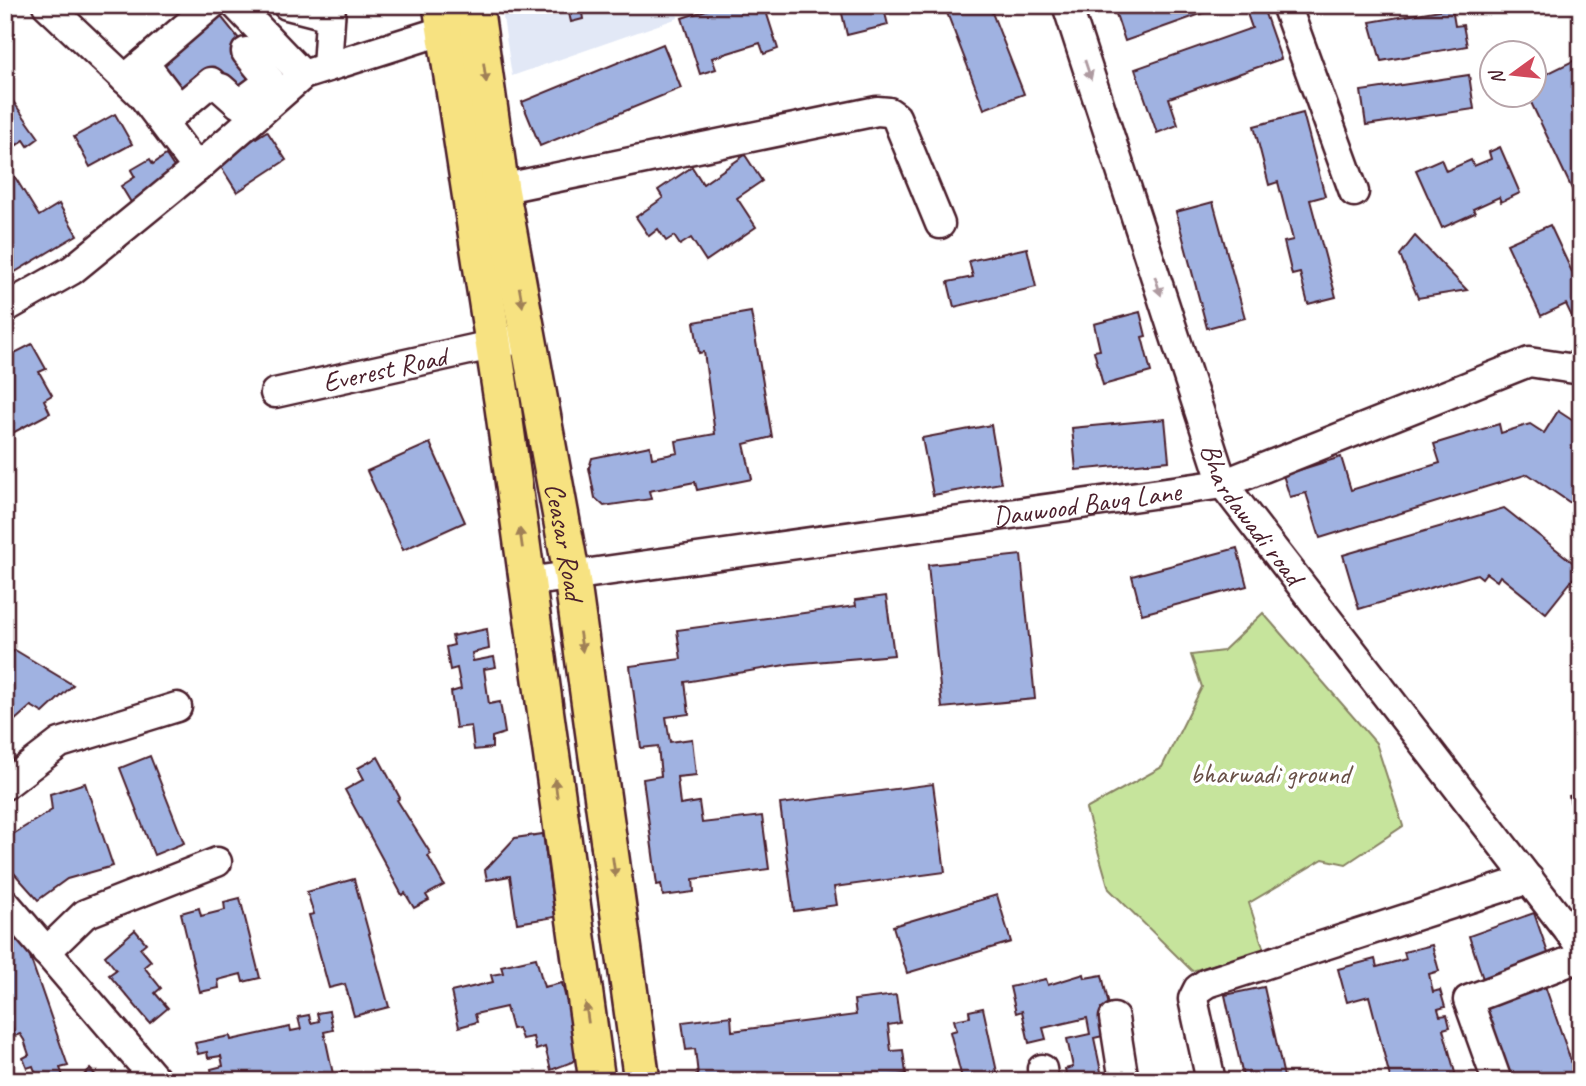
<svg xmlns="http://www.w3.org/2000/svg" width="1586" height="1086" font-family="Caveat,sans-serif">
<rect width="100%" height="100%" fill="#fff"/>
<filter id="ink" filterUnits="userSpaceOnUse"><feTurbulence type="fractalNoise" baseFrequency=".0143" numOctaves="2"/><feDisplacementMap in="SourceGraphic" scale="14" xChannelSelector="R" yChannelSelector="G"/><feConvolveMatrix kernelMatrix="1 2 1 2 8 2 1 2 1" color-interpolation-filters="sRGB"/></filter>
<g filter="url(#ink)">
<path fill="#e2e8f6" d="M501,5h175l2,13 -166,58z"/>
<path fill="#c6e49c" stroke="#888264" stroke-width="2" d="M1263,613l113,130 27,83 -57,38 -23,-5 -74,44 15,47 -72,21 -83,-82 -23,-80 76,-42 40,-80 -11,-32 32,-4z"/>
<g fill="#a0b2e1" stroke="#4a1f2b" stroke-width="2">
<path d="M542,5h45l-6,2 2,12 -12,3 -3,-13 -24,5z"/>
<path d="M722,5h42l14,44 -14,5 -4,-11 -48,15 4,11 -16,5 -18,-56z"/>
<path d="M840,5h43l5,20 -41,10z"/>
<path d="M944,5h45l35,89 -40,15z"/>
<path d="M1113,5h113l-101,36z"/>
<path d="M1244,5h18l19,54 -112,39 9,27 -21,8 -22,-64 117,-41z"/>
<path d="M1452,8l3,18 8,-1 4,21 -86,15 -11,-39z"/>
<path d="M215,9l29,36 14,36 -21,17h-56l-29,-39z"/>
<path d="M663,44l18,44 -141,58 -18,-44z"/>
<path d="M1581,57v47l-10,4 10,21v79l-54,-114h7v-14z"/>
<path d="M1469,75l5,34 -108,16 -5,-34z"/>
<path d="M5,90l34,48 -11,8 -4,-6 -7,5 -12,-17z"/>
<path d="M1303,113l22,83 -15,4 26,97 -28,7 -8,-31 -8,2 -8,-33 9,-2 -15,-58 -9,3 -15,-59z"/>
<path d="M115,114l17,30 -42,23 -16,-30z"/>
<path d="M267,131l19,29 -49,32 -19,-30z"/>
<path d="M1500,147l20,46 -19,9 -2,-5 -26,12 2,4 -33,15 -26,-58 25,-11 5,12 25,-11 3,6 17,-7 -2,-7z"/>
<path d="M166,155l13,20 -47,29 -11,-18 14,-9 -4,-7 19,-11 3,5z"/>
<path d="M745,155l17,26 -25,17 19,29 -50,34 -15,-23 -11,7 -6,-9 -8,5 -8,-12 -9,7 -13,-19 27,-19 -5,-8 34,-23 11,17z"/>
<path d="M5,161l34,55 20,-12 18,31 -72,43z"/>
<path d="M1213,202l32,116 -38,10 -31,-116z"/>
<path d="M1550,225l31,66v27l-7,3 -8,-17 -25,12 -34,-72z"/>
<path d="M1415,236l52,54 -49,8 -18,-43z"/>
<path d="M1027,248l9,39 -82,20 -6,-25 25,-5 -4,-16z"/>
<path d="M751,312l21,125 -28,7 8,35 -55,11 -2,-8 -46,9 2,8 -47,7 -9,-8 -6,-30 3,-10 58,-12 2,12 26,-5 -2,-12 39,-7 -11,-82 -5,1 -5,-31z"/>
<path d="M1140,312l6,24 -4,1 9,35 -48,13 -9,-34 6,-1 -6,-26z"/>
<path d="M32,344l14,25 -7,3 13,23 -8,5 6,13 -45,24v-86l4,5z"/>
<path d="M1558,411l23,15v84l-53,-36 -208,64 -14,-45 -16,4 -7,-22 58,-18 10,33 89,-27 -6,-19 65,-20 2,9 29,-9 14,9z"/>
<path d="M1165,419l4,42 -93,9 -4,-42z"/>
<path d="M991,425l10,58 -68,12 -11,-57z"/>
<path d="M430,443l35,79 -62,28 -36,-79z"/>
<path d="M1504,508l77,61 -35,44 -46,-37 -3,5 -11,-8 -4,5 -5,-4 -118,35 -16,-54z"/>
<path d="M1237,548l10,38 -105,28 -10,-38z"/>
<path d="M1021,555l14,144 -93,9 -14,-143z"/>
<path d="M886,596l8,59 -103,9 -106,18 4,32 -23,3 4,25 22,-3 4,36 -19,2 3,28 19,-3 3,21 60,-7 7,53 -76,10 1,13 -31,4 -2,-12 -4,1 -14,-106 18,-3 -3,-30 -17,2 -11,-82 51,-7 -4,-29 179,-24 -1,-6z"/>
<path d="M487,629l2,20 -17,4 1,8 21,-4 2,10 -12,2 5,35 11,-2 5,31 -13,4v11l-18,2 -3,-24 -15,2 -5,-36 10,-3 -4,-21 -7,2 -4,-23 8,-2 -2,-9z"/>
<path d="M15,650l58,35 -30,28 -12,-7 -26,23v-71z"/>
<path d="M150,756l34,87 -30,12 -34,-87z"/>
<path d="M378,757l22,41 -3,2 34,54 -3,2 16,29 -18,10 3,5 -15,8 -9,-15 -3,2 -57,-105 19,-11 -6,-11z"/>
<path d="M85,783l28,83 -46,13 -29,21 -33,-37v-24l47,-29 -2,-16z"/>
<path d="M933,784l12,88 -111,15 3,18 -43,6 -14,-107z"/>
<path d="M1581,793v21l-7,2 -5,-20z"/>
<path d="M543,834l12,83 -38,6 -7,-47 -23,4 -2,-10 30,-32z"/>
<path d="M354,879l35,128 -35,9 -9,-32 -16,4 -20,-73 5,-1 -7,-22z"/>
<path d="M997,895l14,47 -104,31 -14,-47z"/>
<path d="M240,898l20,80 -17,4 -2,-8 -23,6 1,8 -19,4 -19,-79 18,-5 2,8 24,-6 -1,-8z"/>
<path d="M1534,913l15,43 -66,23 -14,-43z"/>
<path d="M5,919l6,15 10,-3 47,135 -8,2 5,13h-34l6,-4 -4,-11 -6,2 -4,-10 6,-3 -5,-15 -4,-6 -5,2 -9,-28 5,-2 -6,-16z"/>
<path d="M135,930l11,13 -6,5 11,13 -7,6 17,21 -6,5 13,15 -18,15 -41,-48 7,-5 -11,-14z"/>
<path d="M1432,945l7,26 -10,3 4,18 7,-2 5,17 -7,2 2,7 7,-1 3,12 -7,2 14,51 7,-2 1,3h-74l-22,-85 -22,6 -9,-33 37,-10 2,8 29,-8 -2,-7z"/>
<path d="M536,958l8,29 18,-4 16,65v8l-6,6 -21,8 -6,-23 -9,3 -3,-13 -11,2 -4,-11 -6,1 -6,-22 -31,7 2,8 -18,5 -8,-35 42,-10 -2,-7 12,-2 -2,-7z"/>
<path d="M1084,974l1,4 17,-3 7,31 -8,2 6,27 -13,3 9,43h-35l-3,-12 8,-2 -6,-28 23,-5 -3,-16 -44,10 3,11 -17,4 -7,-32 -6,2 -6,-26 36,-8 2,6z"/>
<path d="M1544,983l34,98h-66l-27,-78z"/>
<path d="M1264,987l21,94h-41l-19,-86z"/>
<path d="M896,995l4,28 -12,2 3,26 12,-1 3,24 -42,5 -1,-5 -55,7h-118v-5l8,-1 -3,-26 -9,1 -4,-28 49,-6 1,15 124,-16 -2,-15z"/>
<path d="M983,1008l16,73h-41l4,-3 -12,-46 7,-2 -3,-10 16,-3 -1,-6z"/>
<path d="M329,1011l4,19 -9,2 9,42 9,-2 1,9h-28l-1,-4 -18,4h-78l-5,-2 -2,-10 12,-3 -2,-10 -13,2 -1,-6 -9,2 -3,-11 35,-7 1,4 59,-13 1,4 10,-2 -3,-12 11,-2 2,8 8,-2 -2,-8z"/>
<path d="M90,1069l11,12h-23z"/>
</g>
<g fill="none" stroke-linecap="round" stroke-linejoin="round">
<g stroke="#4a1f2b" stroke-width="33">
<g id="minor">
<path d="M47,5l95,90 55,73"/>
<path d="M236,5l67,70"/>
<path d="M287,5l43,11"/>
<path id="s1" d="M1067,5l156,479 358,463"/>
<path d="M1286,5l68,187"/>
<path d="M246,52l24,29"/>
<path d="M144,63l35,46"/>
<path d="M327,67l4,-62"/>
<path d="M125,79l86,-74"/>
<path d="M221,88l18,16 31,-23"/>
<path d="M163,122l48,-40"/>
<path d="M481,193l396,-82 12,1 7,5 44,107"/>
<path d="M5,308l67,-38 125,-102 106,-93 142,-45 18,-3"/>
<path id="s2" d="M275,393l239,-53"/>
<path id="s3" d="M527,582l696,-98 306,-122 52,8"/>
<path d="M5,785l55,-42 117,-36"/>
<path d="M5,903l152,178"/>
<path d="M46,952l39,-38 132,-52"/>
<path d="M1114,1018l10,63"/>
<path d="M1042,1069l2,12"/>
<path d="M1211,1081l-18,-82 5,-10 9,-6 322,-104"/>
<path d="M1497,1081l-29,-81 113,-43"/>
</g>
</g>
<g stroke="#4a1f2b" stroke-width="40">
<g id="major">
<path d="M441,5l62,402 94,674"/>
<path id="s4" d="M475,5l26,184 71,388 70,504"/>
</g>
</g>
<use href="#minor" stroke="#fff" stroke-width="28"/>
<use href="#major" stroke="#f7e281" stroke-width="35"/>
</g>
<defs><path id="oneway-solid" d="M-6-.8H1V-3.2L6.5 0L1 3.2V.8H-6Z" transform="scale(1.75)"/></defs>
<g fill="#ae9aa0">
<use href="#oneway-solid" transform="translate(1088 70) rotate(72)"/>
<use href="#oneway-solid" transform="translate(1158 286) rotate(72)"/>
</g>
<g fill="#a08056">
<use href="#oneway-solid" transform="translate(485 73) rotate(82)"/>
<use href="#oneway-solid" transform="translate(521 297) rotate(80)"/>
<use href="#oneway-solid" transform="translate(521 538) rotate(-98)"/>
<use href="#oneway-solid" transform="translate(581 642) rotate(81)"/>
<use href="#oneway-solid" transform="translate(556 788) rotate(-98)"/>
<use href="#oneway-solid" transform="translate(614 867) rotate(82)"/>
<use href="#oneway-solid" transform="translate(587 1013) rotate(-98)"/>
</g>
</g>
<g text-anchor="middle" stroke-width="7" stroke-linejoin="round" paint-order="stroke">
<g font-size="28" fill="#4a1f2b" stroke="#fff">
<text dy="10" stroke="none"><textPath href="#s2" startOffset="112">Everest Road</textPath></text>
<text dy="10" stroke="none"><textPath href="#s3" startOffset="565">Dauwood Baug Lane</textPath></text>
<text dy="10" stroke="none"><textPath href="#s1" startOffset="544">Bhardawadi road</textPath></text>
<text dy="10" stroke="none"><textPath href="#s4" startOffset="544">Ceasar Road</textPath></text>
</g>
<g font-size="28" fill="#695047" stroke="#fff">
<text x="1270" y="783">bharwadi ground</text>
</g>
</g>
<rect width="1586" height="1086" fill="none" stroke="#fff" stroke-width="28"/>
<rect x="14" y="14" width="1558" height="1058" fill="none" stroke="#4a1f2b" stroke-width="2.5" filter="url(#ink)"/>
<g transform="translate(1513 74) rotate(255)"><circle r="33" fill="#ffffff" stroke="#b7a5aa" stroke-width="2"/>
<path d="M0-5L12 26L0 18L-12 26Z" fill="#d1495b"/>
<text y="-10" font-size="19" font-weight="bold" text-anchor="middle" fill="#4a1f2b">N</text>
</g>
</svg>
